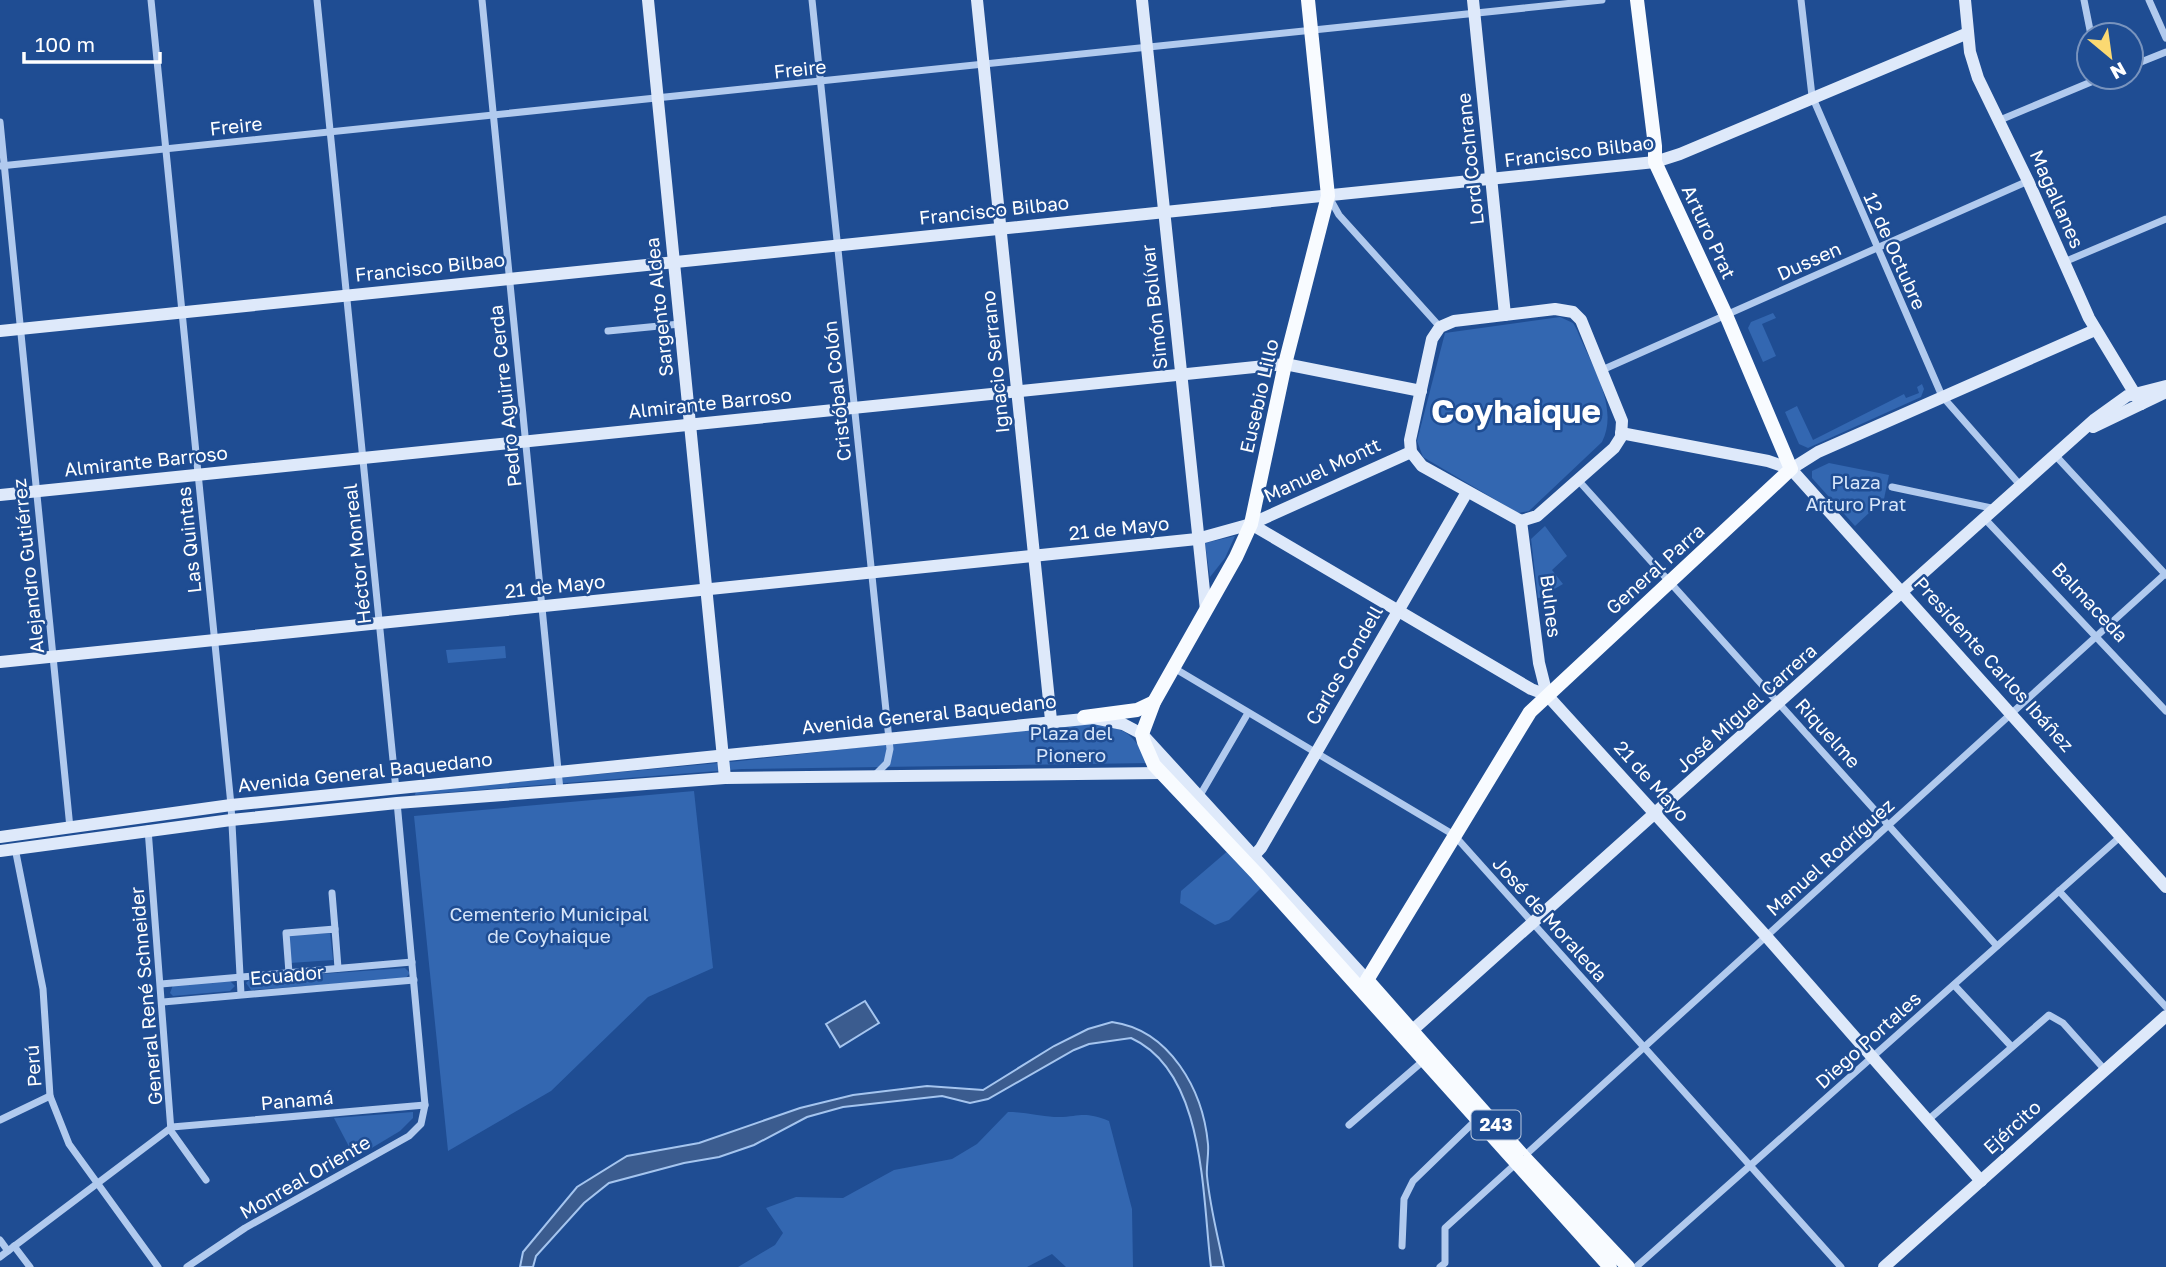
<svg xmlns="http://www.w3.org/2000/svg" width="2166" height="1267" font-family="'Golos Text',sans-serif">
<rect width="100%" height="100%" fill="#1f4d93"/>
<g fill="#3367b1">
<path d="M1773,313l3,5 -14,6 14,32 -13,6 -15,-34 3,-6z"/>
<path d="M1560,317l13,6 4,7c13,33 43,77 25,112l-73,69 -11,2 -95,-56 -6,-16 28,-108z"/>
<path d="M1922,384l2,5 -3,8 -113,51 -9,-4 -14,-32 12,-6 16,34 91,-46 2,4 13,-5 -2,-6z"/>
<path d="M1829,463l60,12 -5,24 -29,27 -43,-48v-7z"/>
<path d="M1545,526l22,30 -15,14 11,14 -12,7 2,5 -15,2 -7,-59z"/>
<path d="M1235,536l-10,22 -15,19 -5,-34z"/>
<path d="M505,646l1,12 -58,5 -2,-13z"/>
<path d="M1083,722c44,9 43,3 67,41l-408,6 -327,26 1,-4 324,-30z"/>
<path d="M694,791l19,177 -65,29 -97,94 -103,60 -34,-335z"/>
<path d="M1230,849l34,36 -35,35 -14,5 -35,-22 1,-12z"/>
<path d="M330,933l3,27 -43,3 -3,-23 3,-5z"/>
<path d="M405,968l5,5 -5,6 -154,11 -5,-7 4,-4z"/>
<path d="M230,981l5,5 -5,5 -57,5 -3,-3 3,-8z"/>
<path d="M413,1112v6l-13,13 -45,27 -21,-40z"/>
<path d="M1008,1112c17,0 31,4 46,5 26,1 27,-7 55,4l23,88 1,58h-67l-14,-13 -25,13h-289l37,-22 8,-12 -17,-25 30,-11 47,1 51,-28 58,-11 25,-15z"/>
</g>
<g fill="#3b5c8f" stroke="#a5c5ef" stroke-width="2">
<path d="M865,1001l14,22 -39,24 -14,-23z"/>
<path d="M1112,1022c58,8 91,68 96,122 1,11 -2,22 -1,32 3,31 11,61 17,91h-13c-9,-71 -5,-195 -80,-229l-42,6 -15,6 -86,49 -18,4 -28,-7 -99,11 -36,10 -53,28 -35,12 -35,6 -75,20 -25,20 -48,53 -3,11h-13l3,-15 54,-65 50,-31 72,-13 101,-35 53,-13 74,-9 56,4 71,-44 34,-17z"/>
</g>
<g fill="none" stroke-linecap="round" stroke-linejoin="round">
<g stroke="#b1caee" stroke-width="7">
<path d="M151,0l80,805 10,189"/>
<path d="M317,0l79,790"/>
<path d="M482,0l78,790"/>
<path d="M812,0l78,749 -3,14 -11,11"/>
<path d="M1801,0l11,96 130,300 79,90"/>
<path d="M2084,0l7,35"/>
<path d="M2149,0l17,38"/>
<path d="M2131,66l35,-14"/>
<path d="M2000,120l103,-43"/>
<path d="M0,122l70,706"/>
<path d="M0,166l1602,-166"/>
<path d="M1329,197l10,18 101,112"/>
<path d="M2064,262l102,-43"/>
<path d="M608,331l72,-7"/>
<path d="M1602,370l426,-189"/>
<path d="M2055,455l111,120"/>
<path d="M1578,480l419,466"/>
<path d="M1892,487l104,22"/>
<path d="M1985,519l181,192"/>
<path d="M1174,668l280,167 387,432"/>
<path d="M1199,797l49,-84"/>
<path d="M148,829l23,302 35,49"/>
<path d="M15,848l28,141 7,107 19,48 89,123"/>
<path d="M2059,891l107,116"/>
<path d="M332,893l3,36"/>
<path d="M289,973l-3,-40 49,-4 3,39"/>
<path d="M161,984l251,-22"/>
<path d="M1954,985l57,61"/>
<path d="M163,1002l251,-22"/>
<path d="M0,1120l50,-24"/>
<path d="M1928,1120l121,-105 14,8 42,47"/>
<path d="M1349,1125l74,-64"/>
<path d="M172,1127l253,-22"/>
<path d="M0,1240l8,11"/>
<path d="M14,1246l16,21"/>
<path d="M1402,1246l2,-47 9,-18 63,-61"/>
<path d="M0,1257l172,-130"/>
<path d="M187,1267l58,-39 164,-92 12,-12 4,-19 -28,-303"/>
<path d="M1440,1267l5,-4v-35l720,-654"/>
<path d="M1636,1267l485,-431"/>
</g>
<g stroke="#dee9fa" stroke-width="12">
<path d="M648,0l77,778"/>
<path d="M977,0l74,720"/>
<path d="M1142,0l64,610"/>
<path d="M1473,0l32,315"/>
<path d="M1965,0l5,52 8,26 50,103 61,137 52,86"/>
<path d="M1555,309l18,3 8,8 41,101 -1,16 -7,11 -77,68 -16,5 -99,-55 -11,-14 -1,-12 22,-101 8,-12 14,-6z"/>
<path d="M0,331l1655,-169 25,-8 288,-121"/>
<path d="M2093,427l73,-35"/>
<path d="M1621,433l147,28 23,8 375,418"/>
<path d="M1791,469l27,-17 277,-122"/>
<path d="M0,495l1285,-131 136,27"/>
<path d="M1521,521l18,142 8,32"/>
<path d="M1251,524l280,165 16,6 219,241 215,245"/>
<path d="M0,662l1197,-123 54,-15 160,-72"/>
<path d="M0,837l231,-32 863,-87 29,6 19,10 225,246"/>
<path d="M0,851l231,-31 166,-17 328,-25 436,-5"/>
<path d="M1248,862l13,-14 206,-356"/>
<path d="M1406,1036l689,-617 32,-23 39,-10"/>
<path d="M1884,1267l282,-251"/>
</g>
<g stroke="#f8fbff" stroke-width="14">
<path d="M1308,0l20,196 -43,168 -34,160 -15,33 -82,145 -12,32 2,8 10,23 103,109 353,393"/>
<path d="M1084,717l53,-7 17,-8"/>
<path d="M1367,980l163,-268 261,-243 -65,-154 -71,-153v-16l-18,-146"/>
<path d="M1367,980l156,176 105,111"/>
</g>
</g>
<g text-anchor="middle" stroke-width="5" stroke-linejoin="round" paint-order="stroke">
<rect fill="#1f4d93" stroke="#bccadf" stroke-width="2" x="1471.5" y="1110.5" width="49" height="29" rx="5"/>
<g font-size="18" font-weight="bold" fill="#fff">
<text x="1496" y="1131">243</text>
</g>
<g font-size="19" fill="#fff" stroke="#1f4d93">
<text transform="translate(800 69) rotate(-6)" y="7">Freire</text>
<text transform="translate(236 126) rotate(-6)" y="7">Freire</text>
<text transform="translate(1579 151) rotate(-7)" y="7">Francisco Bilbao</text>
<text transform="translate(1470 159) rotate(-96)" y="7">Lord Cochrane</text>
<text transform="translate(2057 199) rotate(66)" y="7">Magallanes</text>
<text transform="translate(994 210) rotate(-6)" y="7">Francisco Bilbao</text>
<text transform="translate(1709 232) rotate(65)" y="7">Arturo Prat</text>
<text transform="translate(1895 251) rotate(66)" y="7">12 de Octubre</text>
<text transform="translate(1809 261) rotate(-24)" y="7">Dussen</text>
<text transform="translate(430 267) rotate(-6)" y="7">Francisco Bilbao</text>
<text transform="translate(659 307) rotate(-96)" y="7">Sargento Aldea</text>
<text transform="translate(1154 307) rotate(-96)" y="7">Simón Bolívar</text>
<text transform="translate(995 362) rotate(-96)" y="7">Ignacio Serrano</text>
<text transform="translate(837 391) rotate(-96)" y="7">Cristóbal Colón</text>
<text transform="translate(505 396) rotate(-96)" y="7">Pedro Aguirre Cerda</text>
<text transform="translate(1259 396) rotate(-77)" y="7">Eusebio Lillo</text>
<text transform="translate(710 403) rotate(-6)" y="7">Almirante Barroso</text>
<text transform="translate(146 461) rotate(-6)" y="7">Almirante Barroso</text>
<text transform="translate(1322 470) rotate(-25)" y="7">Manuel Montt</text>
<text transform="translate(1119 528) rotate(-6)" y="7">21 de Mayo</text>
<text transform="translate(189 540) rotate(-96)" y="7">Las Quintas</text>
<text transform="translate(357 554) rotate(-96)" y="7">Héctor Monreal</text>
<text transform="translate(28 566) rotate(-96)" y="7">Alejandro Gutiérrez</text>
<text transform="translate(1655 569) rotate(-42)" y="7">General Parra</text>
<text transform="translate(555 586) rotate(-6)" y="7">21 de Mayo</text>
<text transform="translate(2090 602) rotate(47)" y="7">Balmaceda</text>
<text transform="translate(1551 606) rotate(83)" y="7">Bulnes</text>
<text transform="translate(1994 664) rotate(48)" y="7">Presidente Carlos Ibáñez</text>
<text transform="translate(1344 665) rotate(-60)" y="7">Carlos Condell</text>
<text transform="translate(1746 708) rotate(-42)" y="7">José Miguel Carrera</text>
<text transform="translate(929 714) rotate(-6)" y="7">Avenida General Baquedano</text>
<text transform="translate(1828 733) rotate(48)" y="7">Riquelme</text>
<text transform="translate(365 772) rotate(-6)" y="7">Avenida General Baquedano</text>
<text transform="translate(1652 781) rotate(48)" y="7">21 de Mayo</text>
<text transform="translate(1830 857) rotate(-42)" y="7">Manuel Rodríguez</text>
<text transform="translate(1550 919) rotate(48)" y="7">José de Moraleda</text>
<text transform="translate(287 975) rotate(-5)" y="7">Ecuador</text>
<text transform="translate(146 996) rotate(-95)" y="7">General René Schneider</text>
<text transform="translate(1868 1040) rotate(-42)" y="7">Diego Portales</text>
<text transform="translate(33 1066) rotate(-94)" y="7">Perú</text>
<text transform="translate(297 1100) rotate(-5)" y="7">Panamá</text>
<text transform="translate(2012 1127) rotate(-42)" y="7">Ejército</text>
<text transform="translate(305 1177) rotate(-30)" y="7">Monreal Oriente</text>
</g>
<g font-size="19" fill="#d7e6fa" stroke="#1f4d93">
<text x="1856" y="489">Plaza<tspan x="1856" dy="22">Arturo Prat</tspan></text>
<text x="1071" y="740">Plaza del<tspan x="1071" dy="22">Pionero</tspan></text>
<text x="549" y="921">Cementerio Municipal<tspan x="549" dy="22">de Coyhaique</tspan></text>
</g>
<g font-size="33" font-weight="bold" fill="#fff" stroke="#1f4d93">
<text x="1516" y="423">Coyhaique</text>
</g>
</g>
<g transform="translate(2110 56) rotate(151)"><circle r="33" fill="#1f4d93" stroke="#7994be" stroke-width="2"/>
<path d="M0-5L12 26L0 18L-12 26Z" fill="#fbd972"/>
<text y="-10" font-size="19" font-weight="bold" text-anchor="middle" fill="#ffffff">N</text>
</g>
<path d="M24 52v10h136v-10" fill="none" stroke="#ffffff" stroke-width="3.5"/>
<text x="35" y="52" font-size="21" fill="#ffffff" stroke="#1f4d93" stroke-width="5" paint-order="stroke">100 m</text>
</svg>
